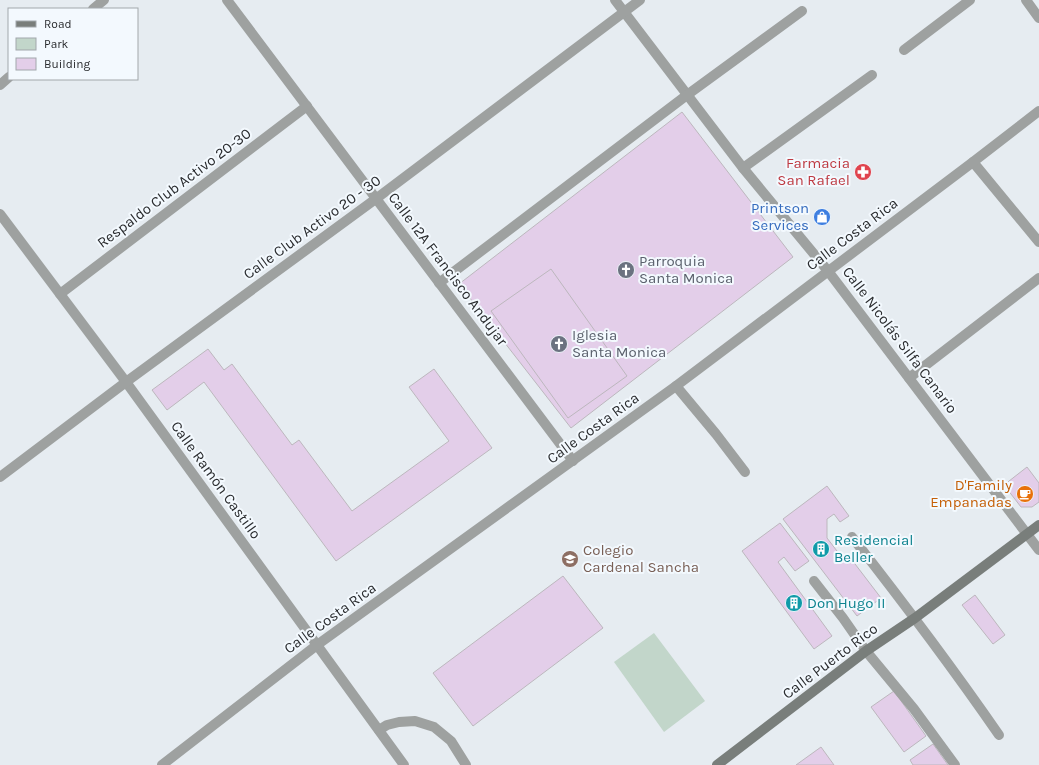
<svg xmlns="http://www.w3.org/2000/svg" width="1039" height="765" font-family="Karla,sans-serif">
<rect width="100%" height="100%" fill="#e6ecf1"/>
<path fill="#c2d6ca" d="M654,633l51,68 -41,31 -50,-70z"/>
<g fill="#e3cee9" stroke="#bcb7bd">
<path d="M682,112l111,145 -222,171 -112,-144z"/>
<path d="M551,269l76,107 -59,42 -77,-107z"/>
<path d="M208,349l16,21 8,-6 60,81 7,-5 53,71 97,-70 -40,-54 25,-18 58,79 -156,113 -132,-179 -37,28 -15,-20z"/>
<path d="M1027,467l12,16v19l-7,5h-11l-17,-22z"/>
<path d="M827,486l22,30 -9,6 -6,-8 -7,5v19l20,26 5,-4 29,38 -24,18 -74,-97z"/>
<path d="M780,523l29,38 -14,10 -11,-14 -6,5 54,74 -18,13 -72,-98z"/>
<path d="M563,576l40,52 -130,98 -40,-53z"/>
<path d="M975,595l30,40 -12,9 -31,-39z"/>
<path d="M894,691l32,45 -22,16 -33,-45z"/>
<path d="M933,744l15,21h-35l-3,-5z"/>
<path d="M821,747l13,18h-38z"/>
</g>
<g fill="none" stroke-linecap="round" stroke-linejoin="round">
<g stroke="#9ea1a0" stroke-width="10">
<path d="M904,50l66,-50"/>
<path d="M743,168l129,-93"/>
<path d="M379,730l8,-5 12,-3 16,-1 19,6 17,14 15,24"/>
</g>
<g stroke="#9ea1a0" stroke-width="10">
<path d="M227,0l346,461"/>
<path d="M615,0l128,168 85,103 211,279"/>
<path d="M1026,0l13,18"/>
<path d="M93,9l11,-9"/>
<path d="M0,85l9,-8"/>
<path d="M973,162l66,80"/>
<path d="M0,214l126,168 278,383"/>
<path d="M439,283l248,-188 115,-84"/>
<path d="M60,294l247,-188"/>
<path d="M909,378l130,-100"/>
<path d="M676,386l40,48 29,38"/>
<path d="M0,477l126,-95 251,-184 263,-198"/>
<path d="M852,537c51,65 100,130 147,198"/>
<path d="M814,581l29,37 23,33 48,58 41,56"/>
<path d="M162,765l155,-120 359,-259 297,-224 66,-51"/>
</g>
<path stroke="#797e7b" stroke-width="10" d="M717,765l149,-114 49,-33 124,-93"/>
</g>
<defs>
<g id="pharmacy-disc" transform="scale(0.9)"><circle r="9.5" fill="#e0444e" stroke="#f3f9fe"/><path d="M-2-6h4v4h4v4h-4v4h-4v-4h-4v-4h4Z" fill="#fff"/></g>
<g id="shop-disc" transform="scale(0.9)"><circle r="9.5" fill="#3f7fe0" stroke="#f3f9fe"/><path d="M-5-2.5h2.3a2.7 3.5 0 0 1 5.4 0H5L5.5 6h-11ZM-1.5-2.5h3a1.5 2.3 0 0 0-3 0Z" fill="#fff"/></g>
<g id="church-disc" transform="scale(0.9)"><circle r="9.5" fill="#6b7280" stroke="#f3f9fe"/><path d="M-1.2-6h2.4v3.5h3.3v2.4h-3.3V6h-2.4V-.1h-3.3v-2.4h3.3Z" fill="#fff"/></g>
<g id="cafe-disc" transform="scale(0.9)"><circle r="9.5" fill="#e8710a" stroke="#f3f9fe"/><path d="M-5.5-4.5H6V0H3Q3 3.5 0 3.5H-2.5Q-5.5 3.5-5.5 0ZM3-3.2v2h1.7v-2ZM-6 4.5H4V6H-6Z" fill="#fff"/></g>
<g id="building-disc" transform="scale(0.9)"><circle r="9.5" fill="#0f9aa8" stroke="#f3f9fe"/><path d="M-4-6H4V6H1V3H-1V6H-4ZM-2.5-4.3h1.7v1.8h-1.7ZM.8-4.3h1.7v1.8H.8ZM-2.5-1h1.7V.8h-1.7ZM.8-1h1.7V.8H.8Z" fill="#fff"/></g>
<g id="university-disc" transform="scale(0.9)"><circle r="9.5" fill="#8d6e63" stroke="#f3f9fe"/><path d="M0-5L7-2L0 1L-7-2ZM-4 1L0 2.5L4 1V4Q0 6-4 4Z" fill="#fff"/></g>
</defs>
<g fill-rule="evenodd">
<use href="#pharmacy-disc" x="863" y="172"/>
<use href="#shop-disc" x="822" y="217"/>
<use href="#church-disc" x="626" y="270"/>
<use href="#church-disc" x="559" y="344"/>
<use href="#cafe-disc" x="1025" y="494"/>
<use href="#building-disc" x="821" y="549"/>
<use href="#university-disc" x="570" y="559"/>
<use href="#building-disc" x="794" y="603"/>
</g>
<g text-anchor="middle" stroke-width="4" stroke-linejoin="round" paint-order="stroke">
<g font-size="15" fill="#be3a42" stroke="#f3f9fe" text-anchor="end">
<text x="850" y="168">Farmacia<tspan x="850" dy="17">San Rafael</tspan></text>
</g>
<g font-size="15" fill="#292b2e" stroke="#f3f9fe">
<text transform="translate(174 188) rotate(-37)" y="5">Respaldo Club Activo 20-30</text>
<text transform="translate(312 227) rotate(-36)" y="5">Calle Club Activo 20 - 30</text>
<text transform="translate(852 234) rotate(-37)" y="5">Calle Costa Rica</text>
<text transform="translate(448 269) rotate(53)" y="5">Calle 12A Francisco Andujar</text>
<text transform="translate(900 340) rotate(53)" y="5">Calle Nicolás Silfa Canario</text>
<text transform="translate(593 428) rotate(-36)" y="5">Calle Costa Rica</text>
<text transform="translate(216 480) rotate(54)" y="5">Calle Ramón Castillo</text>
<text transform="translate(330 618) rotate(-36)" y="5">Calle Costa Rica</text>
<text transform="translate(830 661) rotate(-37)" y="5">Calle Puerto Rico</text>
</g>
<g font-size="15" fill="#366cbe" stroke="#f3f9fe" text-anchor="end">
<text x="809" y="213">Printson<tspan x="809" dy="17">Services</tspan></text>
</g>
<g font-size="15" fill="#5b616d" stroke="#f3f9fe" text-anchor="start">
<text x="639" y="266">Parroquia<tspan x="639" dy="17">Santa Monica</tspan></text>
<text x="572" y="340">Iglesia<tspan x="572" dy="17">Santa Monica</tspan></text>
</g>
<g font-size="15" fill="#c56008" stroke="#f3f9fe" text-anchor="end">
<text x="1012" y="490">D'Family<tspan x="1012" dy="17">Empanadas</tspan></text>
</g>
<g font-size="15" fill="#0d838f" stroke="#f3f9fe" text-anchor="start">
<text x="834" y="545">Residencial<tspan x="834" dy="17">Beller</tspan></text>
<text x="807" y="608">Don Hugo II</text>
</g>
<g font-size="15" fill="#785e54" stroke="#f3f9fe" text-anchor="start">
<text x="583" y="555">Colegio<tspan x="583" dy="17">Cardenal Sancha</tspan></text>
</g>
</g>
<rect x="8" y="8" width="130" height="72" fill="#f3f9fe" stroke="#a2a7ab"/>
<rect x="16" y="21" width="20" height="6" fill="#797e7b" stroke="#a2a7ab"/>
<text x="44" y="28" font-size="12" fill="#292b2e">Road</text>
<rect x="16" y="38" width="20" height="12" fill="#c2d6ca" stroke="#a2a7ab"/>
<text x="44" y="48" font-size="12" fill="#292b2e">Park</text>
<rect x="16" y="58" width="20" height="12" fill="#e3cee9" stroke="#a2a7ab"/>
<text x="44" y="68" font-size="12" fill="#292b2e">Building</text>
</svg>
